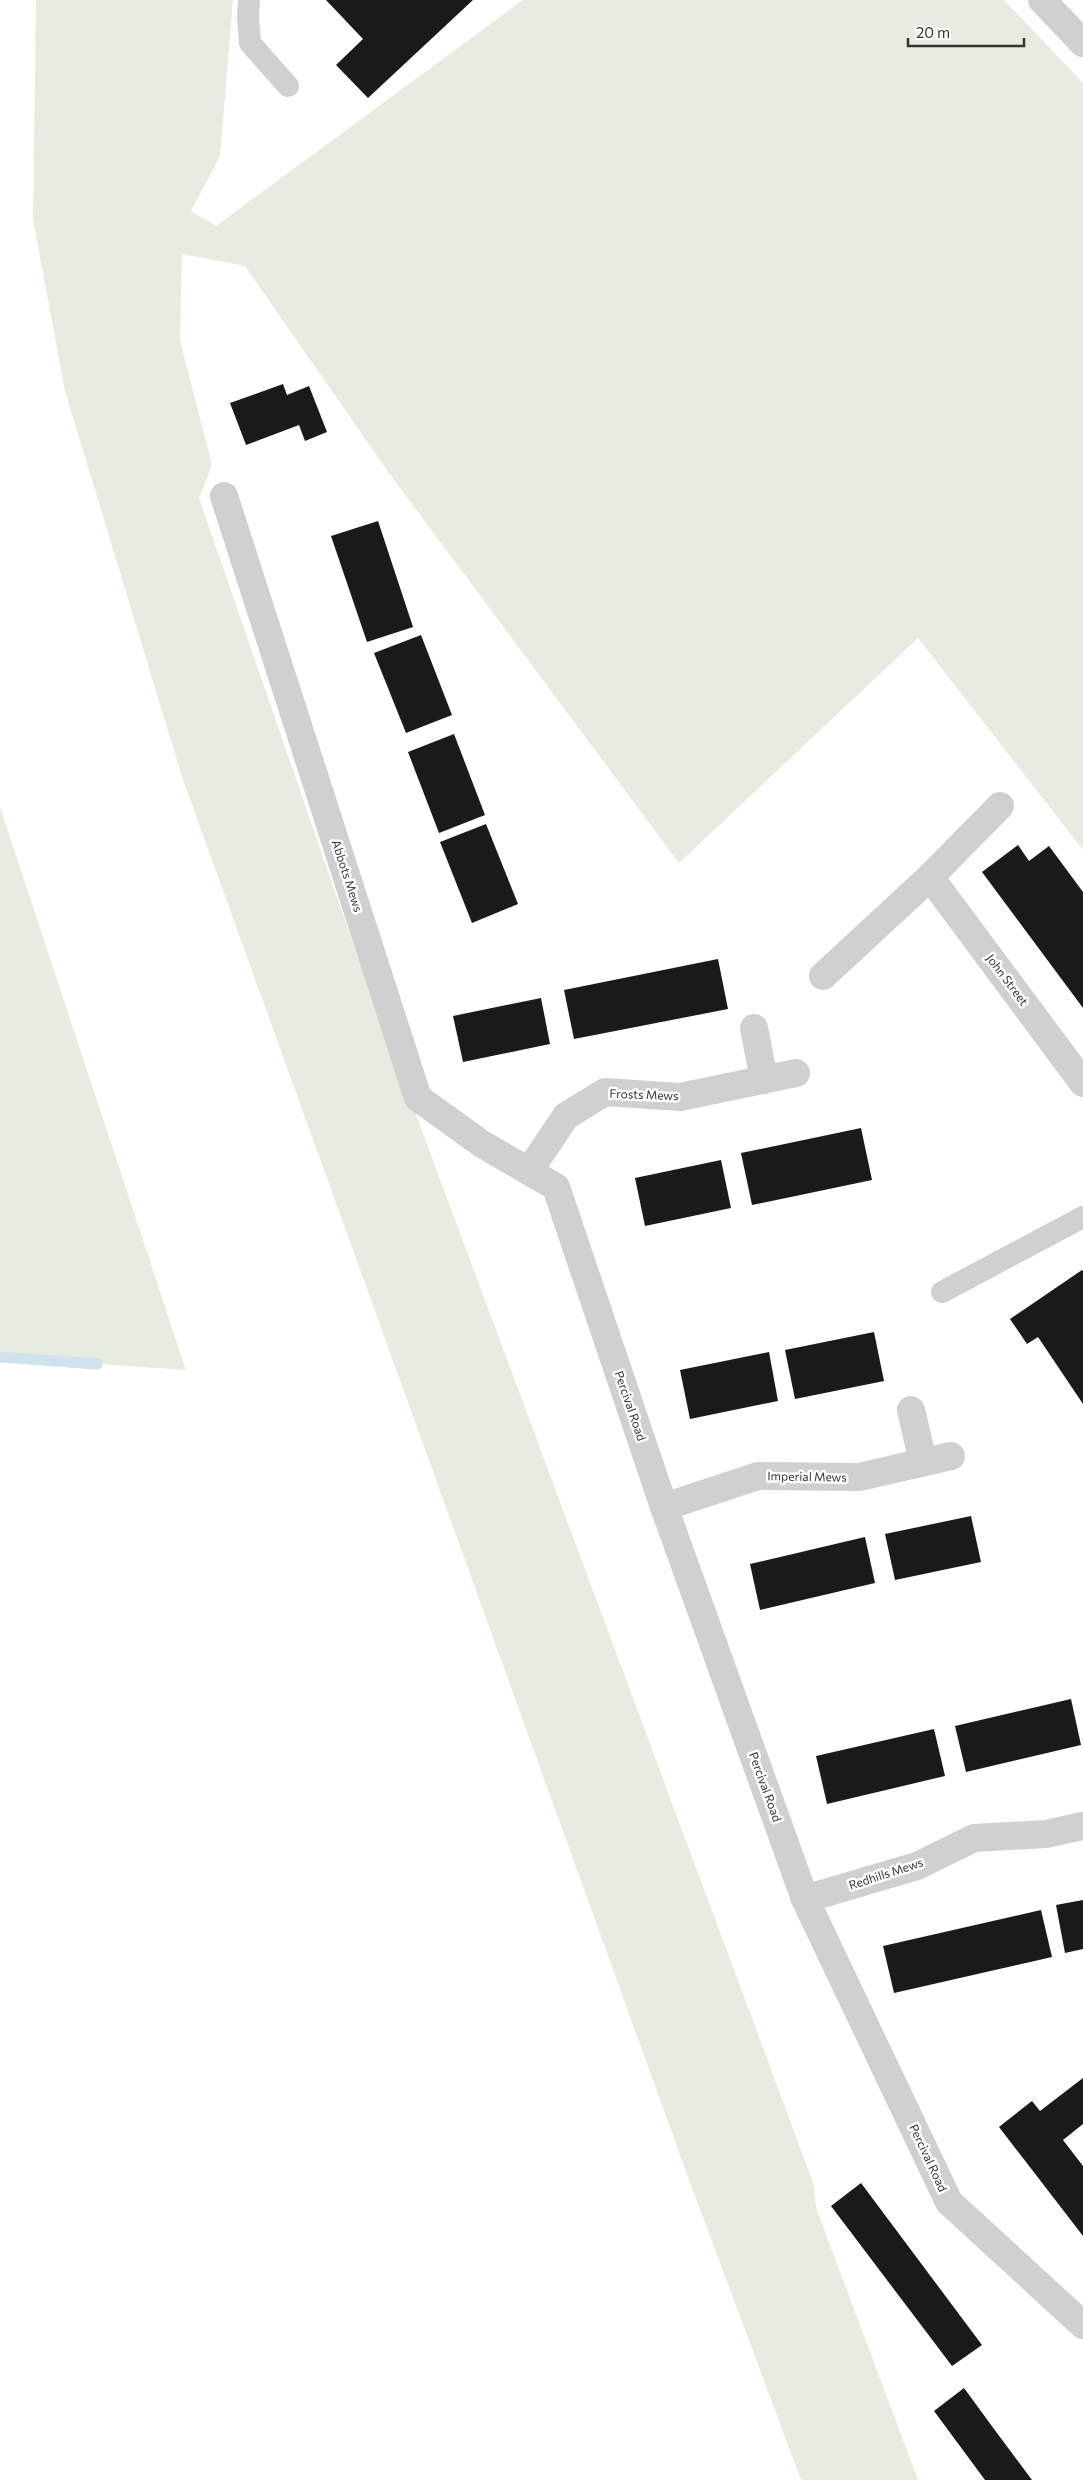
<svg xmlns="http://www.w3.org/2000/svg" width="1083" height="2480" font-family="Commissioner,sans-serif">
<rect width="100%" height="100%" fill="#fff"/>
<g fill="#e6ecdf">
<path d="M36,0h197l-13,156 -29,55 25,15 307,-226h481l79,83v767l-165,-212 -239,225 -290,-390 -144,-207 -63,-12 -2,86 32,125 -13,33 161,466 454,1221 2,23 102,272h-117l-113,-303 -506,-1400 -117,-386 -32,-172z"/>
<path d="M0,807l186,563 -186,-13z"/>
</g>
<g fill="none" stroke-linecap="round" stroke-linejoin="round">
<path stroke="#cfe2ee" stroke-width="11" d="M0,1357l97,7"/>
</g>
<g fill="#1a1a1a">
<path d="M326,0h147l-105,98 -32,-33 27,-26z"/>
<path d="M283,384l4,11 22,-9 18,46 -22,9 -6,-16 -53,20 -16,-42z"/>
<path d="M378,521l35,106 -46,15 -36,-106z"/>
<path d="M421,635l31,80 -46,18 -32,-80z"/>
<path d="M454,734l31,81 -46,18 -31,-81z"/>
<path d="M486,824l32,80 -46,19 -32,-81z"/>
<path d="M1018,845l11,16 20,-15 34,46v116l-101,-136z"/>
<path d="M718,959l10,50 -154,30 -10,-49z"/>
<path d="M541,998l9,46 -87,18 -10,-46z"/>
<path d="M861,1128l11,52 -120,25 -11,-52z"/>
<path d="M721,1160l10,48 -86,18 -10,-48z"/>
<path d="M1082,1270l1,1v133l-45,-67 -11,7 -17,-25z"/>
<path d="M874,1332l10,49 -89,18 -10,-49z"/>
<path d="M769,1352l9,49 -88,18 -10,-49z"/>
<path d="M971,1516l10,46 -86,18 -10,-46z"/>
<path d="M865,1537l10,46 -115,27 -10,-46z"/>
<path d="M1071,1699l10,46 -115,27 -11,-46z"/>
<path d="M934,1729l11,47 -118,28 -11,-48z"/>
<path d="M1083,1900v49l-18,4 -9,-48z"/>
<path d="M1041,1910l11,47 -158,36 -11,-47z"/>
<path d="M1083,2078v46l-20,16 20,26v70l-84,-109 33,-26 8,10z"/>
<path d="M861,2183l121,162 -30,21 -121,-160z"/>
<path d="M964,2388l30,41 38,51h-47l-51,-69z"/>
</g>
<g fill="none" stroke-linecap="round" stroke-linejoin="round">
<g stroke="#d0d0d0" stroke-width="22">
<path d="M249,0l-1,18 2,25 38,43"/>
<path d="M942,1292l141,-75"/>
</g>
<g stroke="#d0d0d0" stroke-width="28">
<path d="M1042,0l41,43"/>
<path d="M224,496l194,602 64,46 74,43 108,320 141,392 144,303 134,123"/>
<path d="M930,877l153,206"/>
<path d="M823,976l107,-99 70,-71"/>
<path d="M754,1028l10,52"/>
<path d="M529,1171l37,-55 39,-24 75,5 116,-24"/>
<path d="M911,1410l12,52"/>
<path d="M664,1507l94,-31 101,1 92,-21"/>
<path d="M805,1899l112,-33 57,-28 72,-4 37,-8"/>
</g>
</g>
<g text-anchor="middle" stroke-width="5" stroke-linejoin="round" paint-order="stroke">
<g font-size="12" fill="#333" stroke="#fff">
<text transform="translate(347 876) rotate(72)" y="4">Abbots Mews</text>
<text transform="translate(1007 980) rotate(53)" y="4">John Street</text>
<text transform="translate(644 1095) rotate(2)" y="4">Frosts Mews</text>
<text transform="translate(630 1406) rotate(71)" y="4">Percival Road</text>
<text transform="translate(807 1477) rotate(1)" y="4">Imperial Mews</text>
<text transform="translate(765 1787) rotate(70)" y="4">Percival Road</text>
<text transform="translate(886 1874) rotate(-18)" y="4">Redhills Mews</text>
<text transform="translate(928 2158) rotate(65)" y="4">Percival Road</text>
</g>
</g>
<path d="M908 38v8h116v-8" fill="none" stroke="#333333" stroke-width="2.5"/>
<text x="916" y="38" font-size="15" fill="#333333" stroke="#ffffff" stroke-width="4" paint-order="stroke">20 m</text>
</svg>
